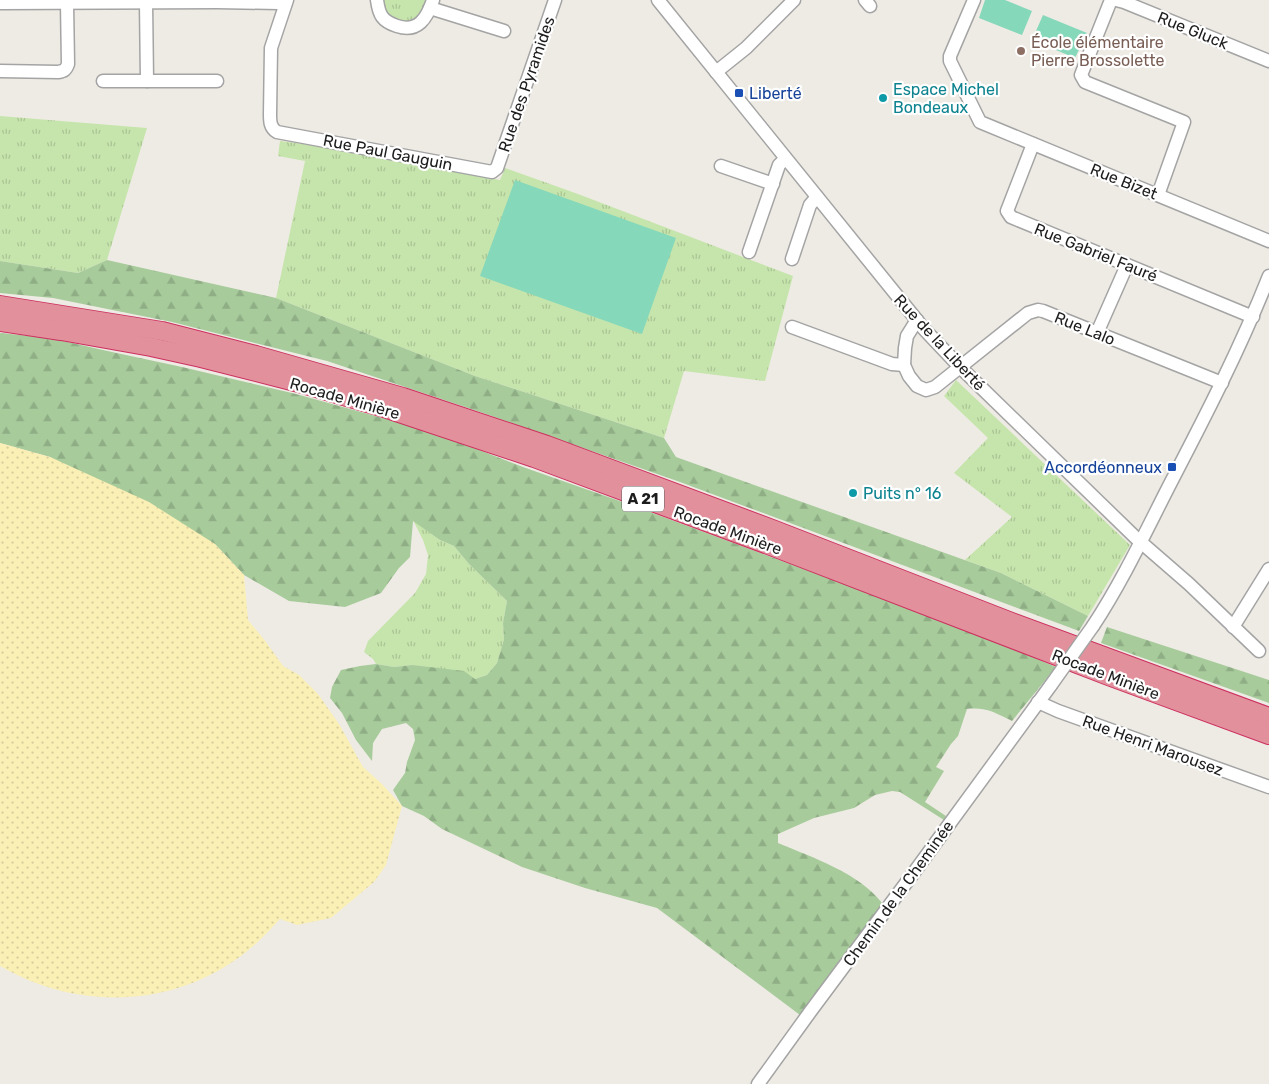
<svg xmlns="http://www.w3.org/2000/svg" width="1269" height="1084" font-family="Rubik,sans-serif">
<defs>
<pattern id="grass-tufts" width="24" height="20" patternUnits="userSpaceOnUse" patternTransform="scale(1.25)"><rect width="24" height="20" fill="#c6e5ac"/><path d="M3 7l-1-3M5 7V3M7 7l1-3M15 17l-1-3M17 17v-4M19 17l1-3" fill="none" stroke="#aac494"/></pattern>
<pattern id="forest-firs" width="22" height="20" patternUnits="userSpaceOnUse" patternTransform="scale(1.25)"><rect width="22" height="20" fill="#a7cb9b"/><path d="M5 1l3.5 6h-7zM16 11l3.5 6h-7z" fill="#8fae85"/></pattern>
<pattern id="sand-dots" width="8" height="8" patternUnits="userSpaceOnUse" patternTransform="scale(1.25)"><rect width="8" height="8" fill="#faefb5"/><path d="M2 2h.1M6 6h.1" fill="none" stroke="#d6cc9b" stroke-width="1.8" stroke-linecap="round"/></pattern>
</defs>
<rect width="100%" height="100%" fill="#eeebe4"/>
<g fill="url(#grass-tufts)">
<path d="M382,0h46l-5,13 -10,9 -19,-1 -11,-11z"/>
<path d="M0,116l147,12 -40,132 -29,13 -78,-12z"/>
<path d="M280,141l23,3 197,36 5,-12 73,26 215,82 -28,105 -81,-10 -20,67 -189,-62 -199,-78 29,-137 -27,-5z"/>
<path d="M956,380l174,165 -42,71 -87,-43 -36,-13 47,-43 -58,-44 34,-35 -44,-42z"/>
<path d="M413,520l27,20 14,6 15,18 38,37 -4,22 1,16 -7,24 -10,12 -12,4 -63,-14 -18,2 -18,-3 -3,-5 -9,-7 4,-11 47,-48 11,-19 2,-19 -5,-15z"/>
</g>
<g fill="url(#forest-firs)">
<path d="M107,260l169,38 199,78 189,62 12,19 325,116 87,43 -9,15 -399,-149 -197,-69 -156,-52 -155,-39 -119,-24 -53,-5v-32l78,12z"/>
<path d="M0,333l50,5 62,14 70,15 114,27 137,38 90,35 108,38 232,86 155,60 38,16 -44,54c-17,-8 -25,-14 -45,-12l-9,27 -7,8 -15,23 8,4 -19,31 21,14 -2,4 -44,-28 -8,-1 -17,4 -21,13 -40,10 -36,16v9c35,15 80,29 105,61l-83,111 -143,-107 -72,-20 -63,-21 -80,-38 -18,-13 -22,-10 -9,-16 12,-17 2,-11 8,-22 -2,-11 -7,-6 -24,6 -9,14 -1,18 -16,-21 -14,-27 -12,-15 2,-11 9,-17 19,-4 16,-2 18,3 18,-2 52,6 11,8 12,-4 10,-12 7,-24 -1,-16 4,-22 -38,-37 -15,-18 -14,-6 -27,-19 -3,36 -11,11 -18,25 -36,14 -56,-6 -45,-26 -29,-31 -165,-87 -50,-14z"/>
<path d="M1107,627l162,53v23l-168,-60z"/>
</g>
<path fill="url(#sand-dots)" d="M0,443l50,14 99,45 66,42 29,31 4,45 18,22 17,24 16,9 19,19 21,30 24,43 19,17 20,22 -16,59 -12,17 -43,36 -34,7 -17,-6c-12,13 -24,26 -39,37 -72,53 -165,54 -241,10z"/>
<g fill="#86d8bb">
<path d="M985,0h20l27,11 -10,24 -43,-17z"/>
<path d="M1043,15l44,18 -12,25 -43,-18z"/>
<path d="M515,180l161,58 -34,96 -162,-58z"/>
</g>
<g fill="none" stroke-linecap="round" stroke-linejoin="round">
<g stroke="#a4a4a4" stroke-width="15">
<g id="minor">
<path d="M287,0l-16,48 -1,66c0,7 0,14 7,18l215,40 5,-4 58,-168"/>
<path d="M377,0c2,15 5,21 20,26 21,7 30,-8 36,-26"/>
<path d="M658,0l266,329 36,38 176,171 53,46 70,67"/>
<path d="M865,0l5,6"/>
<path d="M974,0l-24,56v5l30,61 289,119"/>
<path d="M1111,0l-30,75 4,7 99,40 -26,73"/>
<path d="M1116,0l8,2 145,59"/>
<path d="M0,3l217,-1 62,1 6,2"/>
<path d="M146,3l1,78"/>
<path d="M430,8l74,23"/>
<path d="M0,71l58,1c6,-1 8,-2 10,-8l-1,-61"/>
<path d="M716,72l30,-24 48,-48"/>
<path d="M103,81h114"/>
<path d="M1033,144l-26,67 4,6 242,100"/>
<path d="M721,166l52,18"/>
<path d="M749,252l30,-87 6,-6"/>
<path d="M792,259l18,-54 7,-8"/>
<path d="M917,320l-10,16 -2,12 -1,17 5,11 8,10 9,4 9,-3 93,-74 10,-3 5,1 179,72"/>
<path d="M792,327l100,37 12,1"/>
<path d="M1097,333l30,-68"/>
<path d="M1093,626c29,-44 52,-93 76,-140 36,-69 71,-137 100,-210"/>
<path d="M1233,627l36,-58"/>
<path d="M1038,702l20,9 211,76"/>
<path d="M758,1084l52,-72 105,-141 136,-186"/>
</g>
</g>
<g stroke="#cd2f5f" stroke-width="20">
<g id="highway">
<path d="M0,305l162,26 94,24 147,42 144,48 228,85 234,91 260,96"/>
<path d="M0,322l61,9 90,16 50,11 98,25 85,25 150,50 234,87 343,132 158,58"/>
</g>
</g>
<use href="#minor" stroke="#fff" stroke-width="12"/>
<use href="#highway" stroke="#e1909c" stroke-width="18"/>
<g stroke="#a4a4a4" stroke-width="15" stroke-linecap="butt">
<path id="minor-bridge" d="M1051,685l42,-59"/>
</g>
<use href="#minor-bridge" stroke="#fff" stroke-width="12"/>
</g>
<circle fill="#8d6e63" stroke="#fff" stroke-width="2" cx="1021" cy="51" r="5"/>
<g fill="#1a4fb4" stroke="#fff" stroke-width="2">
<rect x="734" y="88" width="10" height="10" rx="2.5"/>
<rect x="1167" y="462" width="10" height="10" rx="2.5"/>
</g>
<g fill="#0f9aa8" stroke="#fff" stroke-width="2">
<circle cx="883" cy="98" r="5"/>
<circle cx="853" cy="493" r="5"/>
</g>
<g text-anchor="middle" stroke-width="4.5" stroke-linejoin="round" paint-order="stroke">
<rect fill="#fff" stroke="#616161" stroke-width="1" x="622" y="486.5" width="42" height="25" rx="4"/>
<g font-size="15" font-weight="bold" fill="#1d1d1d">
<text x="643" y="504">A 21</text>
</g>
<g font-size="16" fill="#1d1d1d" stroke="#fff">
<text transform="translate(1193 30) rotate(22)" y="6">Rue Gluck</text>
<text transform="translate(526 84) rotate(-71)" y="6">Rue des Pyramides</text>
<text transform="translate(388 152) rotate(11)" y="6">Rue Paul Gauguin</text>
<text transform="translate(1124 181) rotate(22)" y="6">Rue Bizet</text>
<text transform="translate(1096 252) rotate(22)" y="6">Rue Gabriel Fauré</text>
<text transform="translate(1085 328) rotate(22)" y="6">Rue Lalo</text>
<text transform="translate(940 342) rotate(47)" y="6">Rue de la Liberté</text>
<text transform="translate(345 398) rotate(16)" y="6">Rocade Minière</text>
<text transform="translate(728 530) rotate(20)" y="6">Rocade Minière</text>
<text transform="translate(1106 674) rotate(21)" y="6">Rocade Minière</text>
<text transform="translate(1153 745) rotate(20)" y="6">Rue Henri Marousez</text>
<text transform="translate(898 893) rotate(-54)" y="6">Chemin de la Cheminée</text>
</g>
<g font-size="16" fill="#785e54" stroke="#fff" text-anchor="start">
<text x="1031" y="48">École élémentaire<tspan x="1031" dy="18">Pierre Brossolette</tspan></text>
</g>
<g font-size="16" fill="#0d838f" stroke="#fff" text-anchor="start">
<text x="893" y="95">Espace Michel<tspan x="893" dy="18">Bondeaux</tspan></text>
<text x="863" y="499">Puits n° 16</text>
</g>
<g font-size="16" fill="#164399" stroke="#fff" text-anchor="start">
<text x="749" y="99">Liberté</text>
<text x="1162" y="473" text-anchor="end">Accordéonneux</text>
</g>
</g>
</svg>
